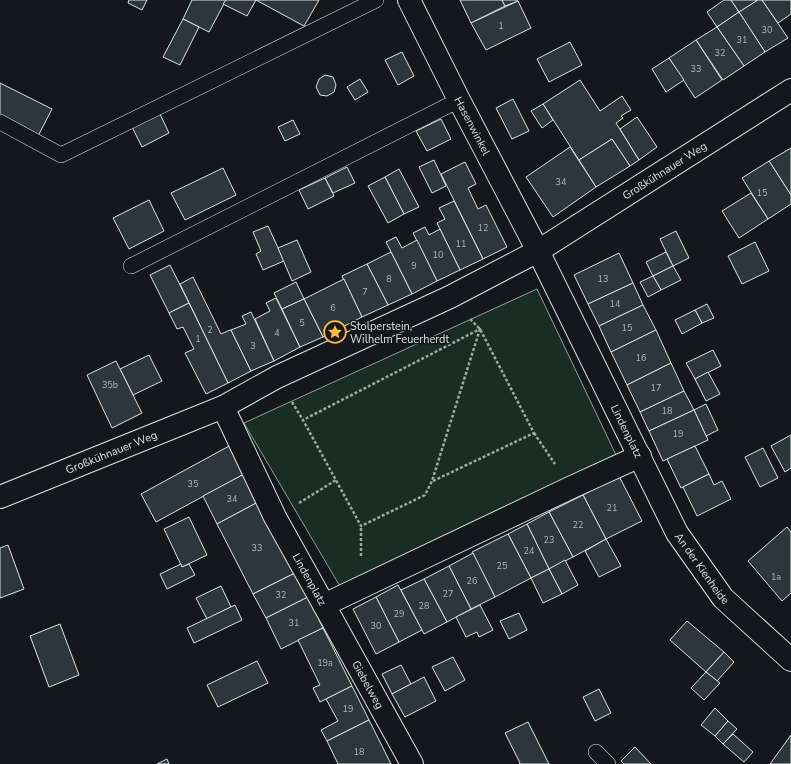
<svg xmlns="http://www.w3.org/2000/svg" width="791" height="764" font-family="'Nunito Sans',sans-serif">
<rect width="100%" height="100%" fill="#14181c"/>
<path fill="#1a2d24" stroke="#939e99" d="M537,289l79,166 -275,133 -97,-165z"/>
<g fill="#2c363c" stroke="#d8e6dc">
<path d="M129,0h18l-5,10 -14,-7z"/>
<path d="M192,0h34l-17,32 -26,-13z"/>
<path d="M226,0h30l-9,16 -24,-12z"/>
<path d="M256,0h63l-15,26z"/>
<path d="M460,0h42l3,6 -34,17z"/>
<path d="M502,0h15l1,1 -13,5z"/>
<path d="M724,0h7l8,12 -22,15 -10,-15z"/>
<path d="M731,0h25l1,1 -18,11z"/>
<path d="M758,0h4l26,38 -23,14 -26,-40z"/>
<path d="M762,0h29v14l-13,9z"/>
<path d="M518,1l13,27 -45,22 -15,-27z"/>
<path d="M739,12l26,40 -21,14 -27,-39z"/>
<path d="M183,19l16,8 -19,38 -17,-8z"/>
<path d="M717,27l27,39 -21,14 -27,-40z"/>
<path d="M696,40l26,40 -27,18 -26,-40z"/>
<path d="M570,42l12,23 -33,17 -12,-23z"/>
<path d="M402,52l12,24 -16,9 -13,-25z"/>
<path d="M669,58l15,22 -18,12 -14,-23z"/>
<path d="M325,75l8,2 3,8 -2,7 -7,4 -7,-1 -4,-8 3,-8z"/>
<path d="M360,79l8,13 -13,8 -8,-13z"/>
<path d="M580,80l20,31 22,-15 9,14 -10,6 2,2 -7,5 23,37 -9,6 -18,-27 -33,21 -36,-56z"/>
<path d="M0,83l52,26 -14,27 -38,-19z"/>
<path d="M513,99l16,32 -17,8 -16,-31z"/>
<path d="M543,104l10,16 -11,8 -11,-17z"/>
<path d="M159,112l10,21 -27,14 -11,-22z"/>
<path d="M637,117l20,30 -18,13 -19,-31z"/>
<path d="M441,119l10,20 -24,12 -11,-20z"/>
<path d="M293,120l7,14 -15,7 -7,-14z"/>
<path d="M612,139l18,27 -34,21 -17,-27z"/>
<path d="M570,147l26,40 -43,30 -27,-40z"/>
<path d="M791,148v47l-22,-34z"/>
<path d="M434,160l12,26 -14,7 -13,-26z"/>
<path d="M769,161l22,34v9l-23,15 -26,-41z"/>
<path d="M465,162l11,22 -8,4 10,21 8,-4 21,42 -24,12 -42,-85z"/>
<path d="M347,167l8,16 -22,10 -8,-15z"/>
<path d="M223,168l13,27 -51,25 -14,-27z"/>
<path d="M399,169l20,38 -15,7 -19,-37z"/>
<path d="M385,177l19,37 -16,9 -20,-37z"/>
<path d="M325,178l9,18 -26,13 -9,-19z"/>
<path d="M751,193l17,26 -29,19 -17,-27z"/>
<path d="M149,200l15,31 -35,18 -16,-31z"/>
<path d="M454,201l29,58 -23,11 -23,-47 8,-4 -6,-11z"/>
<path d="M268,226l16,35 -21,9 -7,-16 5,-3 -8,-19z"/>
<path d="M425,227l4,8 11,-6 20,41 -23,11 -24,-48z"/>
<path d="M676,231l13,27 -16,8 -13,-27z"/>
<path d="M396,237l6,11 15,-8 20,41 -25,13 -26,-52z"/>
<path d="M297,240l14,32 -19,9 -14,-33z"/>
<path d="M755,242l14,29 -27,13 -14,-28z"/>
<path d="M391,252l21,42 -24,11 -21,-41z"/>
<path d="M666,252l7,14 -20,10 -7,-14z"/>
<path d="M619,253l14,30 -45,21 -14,-29z"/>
<path d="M367,264l21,41 -26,12 -20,-41z"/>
<path d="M170,265l19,38 -20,10 -19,-38z"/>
<path d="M673,266l8,14 -20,10 -8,-14z"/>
<path d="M653,276l8,14 -13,7 -8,-15z"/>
<path d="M193,277l28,57 9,-4h1l20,41 -23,12 -48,-99z"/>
<path d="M344,279l18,38 -39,20 -19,-38z"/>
<path d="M296,282l8,17 -22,10 -8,-16z"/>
<path d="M633,283l10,22 -44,21 -11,-22z"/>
<path d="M276,298l24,49 -26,14 -19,-42 15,-8 -4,-8z"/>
<path d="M304,299l19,38 -23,10 -18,-38z"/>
<path d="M189,303l39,80 -22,11 -21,-41 9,-4 -11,-22 -6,2 -8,-16z"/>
<path d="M707,304l7,14 -12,5 -7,-13z"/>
<path d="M643,305l13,25 -45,22 -12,-26z"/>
<path d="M695,310l7,13 -20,11 -7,-14z"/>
<path d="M251,312l23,49 -23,10 -20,-41 15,-6 -4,-8z"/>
<path d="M656,330l15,33 -44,22 -16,-33z"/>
<path d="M713,350l8,16 -26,13 -9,-16z"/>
<path d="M149,355l13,26 -29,14 -13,-26z"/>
<path d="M116,361l26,52 -30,15 -25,-53z"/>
<path d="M671,363l13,28 -44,21 -13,-27z"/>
<path d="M708,372l12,22 -14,7 -11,-22z"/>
<path d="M684,391l10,19 -45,21 -9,-19z"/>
<path d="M706,404l12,26 -12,6 -12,-26z"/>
<path d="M694,410l14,30 -45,21 -14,-30z"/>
<path d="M791,435v33l-6,4 -14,-26z"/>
<path d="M231,445l15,28 -90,49 -15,-28z"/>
<path d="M695,446l14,28 -28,14 -14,-29z"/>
<path d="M763,448l15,30 -18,9 -15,-30z"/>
<path d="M246,473l14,28 -43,23 -14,-28z"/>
<path d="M709,474l5,11 8,-4 9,18 -34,17 -14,-29z"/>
<path d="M619,476l23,45 -36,18 -23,-44z"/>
<path d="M583,495l23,44 -33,18 -24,-45z"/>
<path d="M260,501l37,71 -44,22 -36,-70z"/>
<path d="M549,512l24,45 -24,12 -22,-45z"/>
<path d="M189,517l18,38 -25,12 -18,-38z"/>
<path d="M527,524l22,45 -18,9 -23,-44z"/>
<path d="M787,527l4,5v61l-9,8 -34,-40z"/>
<path d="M508,534l23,44 -36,19 -23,-45z"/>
<path d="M606,539l15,27 -22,11 -14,-26z"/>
<path d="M8,545l16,44 -24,9v-50z"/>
<path d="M473,553l22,44 -24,12 -22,-43z"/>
<path d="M565,560l13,25 -16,9 -13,-25z"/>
<path d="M181,564l1,3 7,-3 6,11 -28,14 -7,-15z"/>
<path d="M449,566l22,43 -24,13 -23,-43z"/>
<path d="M549,569l13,25 -19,9 -12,-25z"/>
<path d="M297,572l11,25 -42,21 -13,-24z"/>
<path d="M424,579l23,43 -23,12 -23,-44z"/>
<path d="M398,585l24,45 -23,12 -23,-45z"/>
<path d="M221,586l10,21 -24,12 -11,-21z"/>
<path d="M308,597l15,31 -42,21 -15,-31z"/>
<path d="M376,597l23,45 -23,12 -23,-45z"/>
<path d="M235,605l7,15 -48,23 -7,-15z"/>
<path d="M480,605l13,25 -14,7 -2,-5 -11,5 -10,-20z"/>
<path d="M519,613l8,17 -18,9 -9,-18z"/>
<path d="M687,621l37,31 -18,20 -36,-32z"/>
<path d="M60,624l19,51 -30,12 -19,-51z"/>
<path d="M323,628l29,58 -32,16 -7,-14 7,-3 -22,-45z"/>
<path d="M724,652l10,10 -17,19 -11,-9z"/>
<path d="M453,657l12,23 -20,11 -13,-24z"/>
<path d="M257,661l11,22 -50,24 -11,-22z"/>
<path d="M401,665l10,19 -19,10 -10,-20z"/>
<path d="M706,672l14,11 -16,17 -13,-12z"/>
<path d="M424,677l12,24 -31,16 -13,-23z"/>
<path d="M352,686l17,34 -42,21 -6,-11 17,-9 -12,-22z"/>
<path d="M599,689l12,24 -16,8 -12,-24z"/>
<path d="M715,708l13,13 -13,15 -14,-11z"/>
<path d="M369,720l22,44h-53l-11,-23z"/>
<path d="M728,721l9,8 -14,15 -8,-8z"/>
<path d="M528,722l21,42h-30l1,-1 -15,-30z"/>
<path d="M733,734l20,18 -9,10 -21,-18z"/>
<path d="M791,735v29h-21z"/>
<path d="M635,747l16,17h-27l-3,-3z"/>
<path d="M167,759l2,5h-12z"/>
</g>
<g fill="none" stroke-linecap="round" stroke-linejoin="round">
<g stroke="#d8e6dc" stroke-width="16">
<g id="lane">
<path d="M0,122l61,33 315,-155"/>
<path d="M131,266l328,-166"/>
<path d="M596,752l12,12"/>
</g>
</g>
<g stroke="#d8e6dc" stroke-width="24">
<g id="street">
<path id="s1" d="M409,0l50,100 79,151 139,282 46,65 68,62"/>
<path id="s2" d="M223,407l52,110 49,88 248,-118 68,-31"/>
<path id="s3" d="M0,497l223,-90 54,-30 173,-80 88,-46 253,-161"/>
<path id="s4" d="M324,605l88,159"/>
</g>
</g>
<g stroke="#9da8a2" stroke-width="2.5" stroke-dasharray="3 2" stroke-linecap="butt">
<path d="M480,329l-48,152 -7,14 -64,31 -58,-106z"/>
<path d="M292,402l11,18"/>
<path d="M534,433l21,31"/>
<path d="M433,481l101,-48 -54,-104 -10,-10"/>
<path d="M299,503l37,-23"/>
<path d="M361,556v-30"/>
</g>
<use href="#lane" stroke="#14181c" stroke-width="15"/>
<use href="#street" stroke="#14181c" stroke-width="22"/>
</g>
<defs>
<g id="sight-ring" transform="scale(1.15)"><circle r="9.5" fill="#14181c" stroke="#ffb74d" stroke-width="1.5"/><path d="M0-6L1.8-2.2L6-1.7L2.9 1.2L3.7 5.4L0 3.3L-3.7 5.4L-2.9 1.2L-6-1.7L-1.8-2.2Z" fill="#ffb74d"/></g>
</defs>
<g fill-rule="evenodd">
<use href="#sight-ring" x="335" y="332"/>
</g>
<g text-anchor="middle" stroke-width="3" stroke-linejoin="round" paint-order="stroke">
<g font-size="9" fill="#adbab4">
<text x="501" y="29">1</text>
<text x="767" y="33">30</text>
<text x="742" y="43">31</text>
<text x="720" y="56">32</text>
<text x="696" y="72">33</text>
<text x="561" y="185">34</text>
<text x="762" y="196">15</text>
<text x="483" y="231">12</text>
<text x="461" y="247">11</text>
<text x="438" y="258">10</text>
<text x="414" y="269">9</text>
<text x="389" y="282">8</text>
<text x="603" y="282">13</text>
<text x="365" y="295">7</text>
<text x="615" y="307">14</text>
<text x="333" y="311">6</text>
<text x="302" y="326">5</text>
<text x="627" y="331">15</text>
<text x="210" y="333">2</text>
<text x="277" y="336">4</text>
<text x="198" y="342">1</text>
<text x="253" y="349">3</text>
<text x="641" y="361">16</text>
<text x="110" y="388">35b</text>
<text x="656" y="391">17</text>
<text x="667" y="414">18</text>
<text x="678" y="437">19</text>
<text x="193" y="487">35</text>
<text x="232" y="502">34</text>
<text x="612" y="511">21</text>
<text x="578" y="528">22</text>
<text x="549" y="543">23</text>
<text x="257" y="551">33</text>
<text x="529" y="554">24</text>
<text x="502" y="569">25</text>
<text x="776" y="580">1a</text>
<text x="472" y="584">26</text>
<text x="448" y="597">27</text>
<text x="281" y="598">32</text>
<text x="424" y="609">28</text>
<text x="399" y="617">29</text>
<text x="294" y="626">31</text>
<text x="376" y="629">30</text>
<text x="325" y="666">19a</text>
<text x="348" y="712">19</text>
<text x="359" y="755">18</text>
</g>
<g font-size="11" fill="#d8e6dc" stroke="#14181c">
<text dy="4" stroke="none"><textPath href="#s1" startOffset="141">Hasenwinkel</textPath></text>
<text dy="4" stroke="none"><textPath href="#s3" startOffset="742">Großkühnauer Weg</textPath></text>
<text dy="4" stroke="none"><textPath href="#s1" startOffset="483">Lindenplatz</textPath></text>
<text dy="4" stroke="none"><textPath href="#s3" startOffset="120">Großkühnauer Weg</textPath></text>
<text dy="4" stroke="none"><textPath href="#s1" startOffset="640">An der Kienheide</textPath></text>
<text dy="4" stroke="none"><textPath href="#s2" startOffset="193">Lindenplatz</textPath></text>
<text dy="4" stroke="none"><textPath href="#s4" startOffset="91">Giebelweg</textPath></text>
</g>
<g font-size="11" fill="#d8e6dc" stroke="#14181c" text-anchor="start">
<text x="350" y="330">Stolperstein,<tspan x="350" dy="13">Wilhelm Feuerherdt</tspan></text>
</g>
</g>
</svg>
